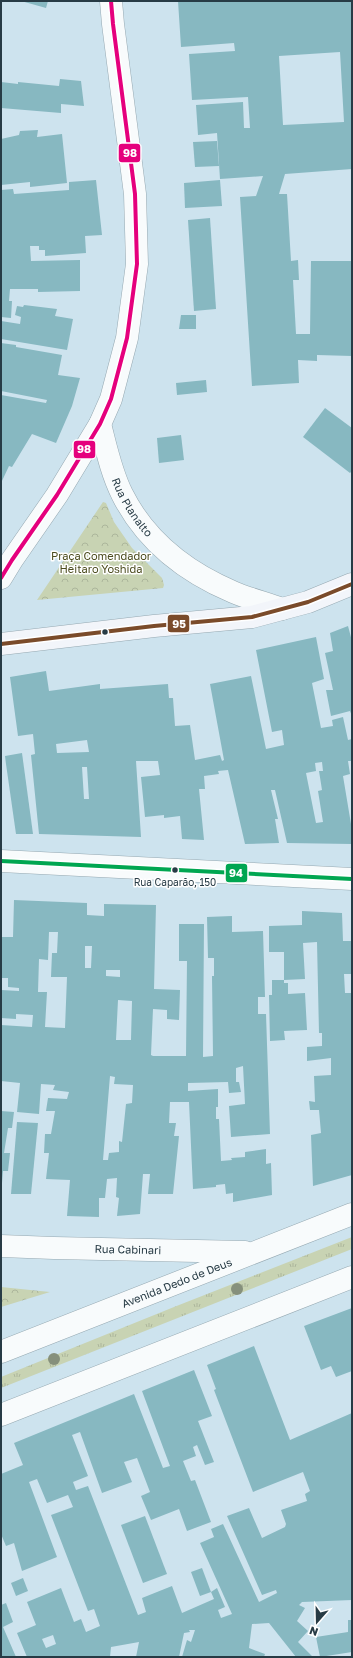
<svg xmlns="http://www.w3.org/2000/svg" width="353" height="1658" font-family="'Golos Text',sans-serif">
<defs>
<pattern id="grass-tufts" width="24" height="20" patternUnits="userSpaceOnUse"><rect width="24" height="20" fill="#c8d3b3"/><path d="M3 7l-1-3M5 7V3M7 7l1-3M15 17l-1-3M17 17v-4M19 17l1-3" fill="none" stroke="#acb69b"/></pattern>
<pattern id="park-crowns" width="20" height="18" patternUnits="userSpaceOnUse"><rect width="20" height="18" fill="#c8d3b3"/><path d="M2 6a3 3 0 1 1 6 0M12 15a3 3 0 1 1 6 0" fill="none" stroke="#acb69b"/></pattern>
</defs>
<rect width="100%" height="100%" fill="#cde3ee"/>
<path fill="url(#grass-tufts)" d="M352,1237v12l-351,139v-11l173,-70z"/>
<g fill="url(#park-crowns)">
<path d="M103,502l3,1 8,19 18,26 30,30 2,7 -1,3 -126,12z"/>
<path d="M1,1287l49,5 -49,15z"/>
</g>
<g fill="#87b8c1" fill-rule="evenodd">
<path d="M21,1h27l-2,7z"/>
<path d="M178,1h174v168l-67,5 -6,20h8l4,67 7,-1 1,20h-6l3,54h14l1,-73h41v95l-35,-1v6l-19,-1 1,23 -47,3 -12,-189 16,-1 7,-20 -43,3 -3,-46 -19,2 -2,-30 47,-3 1,26h6l-2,-31 -56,3 -3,-46 46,-3 -1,-8 -53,4zM340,52l4,70 -61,3 -4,-69z"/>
<path d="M60,79l21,2 3,25 -23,-2v9l-60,-5v-26l17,2v-2l41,4z"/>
<path d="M38,130l-1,7 25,-3 5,49 -37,4v-5l-29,3v-46l18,-4 1,-4z"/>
<path d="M217,141l2,25 -24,1 -2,-25z"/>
<path d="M96,180l6,55 -17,1 1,17 -41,3v-6h-6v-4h-9l1,15 49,-1v31l-42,1v-3h-28l-1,12h3l-1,17 -10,-1v-127l12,-1 1,5 55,-4v-8z"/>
<path d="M220,180l2,26 -37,2 -1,-25z"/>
<path d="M210,218l6,91 -22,2 -6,-91z"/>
<path d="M24,305l33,4 -2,7 18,3 -6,31 -66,-11v-18l19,3 1,-7 -6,-2 2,-9 6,1z"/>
<path d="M181,315h15v14h-17z"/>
<path d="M1,343l15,2v2l46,8 -4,20 22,3 -8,28 -16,37 -24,-9 -20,33 -3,-1 -8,17v-88l45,8 1,-3 -46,-9z"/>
<path d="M206,380l1,12 -30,3 -1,-12z"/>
<path d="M325,408l27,20v43l-2,2 -47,-36z"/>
<path d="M181,435l3,25 -25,3 -2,-25z"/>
<path d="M348,626l4,15v75l-2,-5 -19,5 -5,-26h7l-8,-37 8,-2 -3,-18z"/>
<path d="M316,637l8,42 -12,4 9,45 12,-2 -1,-6 11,-3 5,23 4,-1v22h-4l2,13 -7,2 9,54v14l-65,-1 -12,-53h-4l7,29h-3l4,24 -34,1 -17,-74 -10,1 1,3 -15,2 1,13h-6l5,51 -22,-1 -2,-23 -16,2v-3l-19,2 -4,-40 19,-2 -2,-14h-22l5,76 -102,-3 -8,-79 4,-1 -2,-20 -15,2 -8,-59 36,-6 3,20 51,-7v5l68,-5 1,14h4l2,28 15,-1 5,35 25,-5 2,6 2,-1 -14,-76 41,-8 15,73 18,-4 -2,-15 -10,2 -16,-82zM87,740l2,12 -32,1 -1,-9zM322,762l1,9h-4l3,19 -4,1 5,31 -7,1 -10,-50 10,-2 -1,-8zM82,767h5l2,32h-5z"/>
<path d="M22,753l11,81h-17l-10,-70 -1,-8z"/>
<path d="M14,900l73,3v12l17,1v-12l52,1 -2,84 26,1 -1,30 -12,-1v-9l-14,-1 -2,46 2,1h33l1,-95h-8v-37h25l-1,133 10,-1 -1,-80h2v-18h-6l-1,-41 25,-1v16l31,-1 2,66h-7v17h8l4,120 -39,3 -2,-31 16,-2 -2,-38 -7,2v14h3l2,10 -12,1 -1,-11 -40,1v8l30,-2v18h-2v12h3l2,42 11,-1 -1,-2 14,-1v-5l21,-3v15l5,-1 1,32 -39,7v-9l-7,1 -1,-10 -9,1v2l-23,2 -4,-87h-19l-1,21h7l-2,13h5l-6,58h-25l2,-20h-7l-3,40 -23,2 2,-18 -3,-1 1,-19 -10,1 -2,19h-6v19l-32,-1 3,-36 -24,-1 3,-26h-5l1,-19h6l4,-23h-9l2,-13 19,1 2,-7 -16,-2 2,-5 -14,-1 -2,30 -22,-2 3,-29 -19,-2v-56l31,2 1,-12 -17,-1v5l-15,-1v-28l18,1v-3l-11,-1v-9h-7v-41h12zM49,932h9l-1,21h-5l-1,24h16l-2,51 -20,-1 2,-35h-9l1,-33 9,1zM85,946h7l-1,22h-6zM106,970h14v7l-14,-1zM118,1000l14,1 -1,39h-15zM110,1076l5,1 -1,7 19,1 -1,18 -6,1 -4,38 -3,-1v11l-10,1 -1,7h-5z"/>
<path d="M302,911l40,2 1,28h9v33h-8l1,19h7v182l-39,11 -2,-51 10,-2 -2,-23h-9l-1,-9 6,1 -1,-26 17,-1v-17l-24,3v-14l15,-1v-13h-3l-2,-91 -14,1 2,36 -21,1v-28h-15v-26l33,-1z"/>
<path d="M272,980h12v3h4v11l17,-1 2,37 -23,1 1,9 -15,1 -1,-46h3z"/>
<path d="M1,1111l13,1 -2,16h-4l-4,25h6l-2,18h-5l-1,12z"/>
<path d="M17,1122l21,1 -7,71h-20z"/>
<path d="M352,1308v63l-16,6 -5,-11 -10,4 -17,-44z"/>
<path d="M254,1346l36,94 62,-27v187l-50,2 -3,3 6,3 -8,13 11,10 -10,11 15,15h-17l-27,-34 -17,1 -3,24 16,6 -1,3h-82l5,-17 4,2 4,-12h-6l1,2 -6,1 -5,24h-43l3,-15 -28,5 -1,10h-83l-10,-24 19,-8 -9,-23 34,-14 13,34 7,-3 5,13 14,-6 -6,-17 -6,2 -37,-96 22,-8 -5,-12 -21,8 -10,-24 -8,3 28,75 -35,14 -8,-28 -8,3 -5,-12v-60l22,-9 -9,-22 120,-49 29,74 7,-2 -28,-75 52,-21 18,46 -14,5 16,41 -9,3 -8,-20 -4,2 3,9 -13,5 8,20 4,-1 16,42 -24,9 -8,-22 -28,11 -10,-24 9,-4 -13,-34 -13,4 8,20 -30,11 -22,-61 -8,3 16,41 -15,6 3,8 12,-4 50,129 8,-3 -4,-14 30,-12 10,27 32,-14 -3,-7 6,-4 8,19 -7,3 3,8 11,-4 -32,-71 14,-6 -3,-8 12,-5 36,78 18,-9 -1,-3 -14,5 -35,-79 22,-8 13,30 23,-11 1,-3 -5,-14 26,-9 -2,-7 5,-3 -7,-19 -50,20 -39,-102 2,-1 -9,-24zM53,1635l3,9 -10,4 -4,-9z"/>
<path d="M145,1516l22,58 -24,9 -22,-58z"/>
<path d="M202,1568l9,24 -11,4 -9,-24z"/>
<path d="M23,1578l5,13 -12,5 -5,-13z"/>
<path d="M6,1603l7,19 -10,5 13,30h-15v-52z"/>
<path d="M348,1620h4v32l-32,5 -4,-20 32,-5z"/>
</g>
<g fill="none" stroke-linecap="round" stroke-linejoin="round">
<g stroke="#95a8b1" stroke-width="23">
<g id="street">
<path id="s1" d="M100,424c6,23 11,48 22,70 23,46 64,78 111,98 16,7 33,11 49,17"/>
<path d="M1,578l11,-18 45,-65 43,-71 11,-25 16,-61 10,-74 -2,-70 -22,-170 -2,-23"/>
<path d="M1,861l351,18"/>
<path id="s2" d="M1,1246l53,2 191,4"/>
<path id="s3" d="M1,1352l351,-138"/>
<path d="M1,1415l351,-138"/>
</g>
</g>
<g stroke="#95a8b1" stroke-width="23">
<path id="secondary" d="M1,644l153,-18 98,-9 56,-15 44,-18"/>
</g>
<use href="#street" stroke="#f8fbfc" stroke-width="22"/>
<use href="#secondary" stroke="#f2f5fa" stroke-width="22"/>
<g stroke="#fff" stroke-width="7">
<path id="bus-1" d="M1,578l11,-18 45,-65 43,-71 11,-25 16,-61 10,-74 -2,-70 -22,-170 -2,-23"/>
</g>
<g stroke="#fff" stroke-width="7">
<path id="bus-2" d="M1,644l153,-18 98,-9 56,-15 44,-18"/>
</g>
<g stroke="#fff" stroke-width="7">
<path id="bus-3" d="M1,861l351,18"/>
</g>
<use href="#bus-1" stroke="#e5007d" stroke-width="4"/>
<use href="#bus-2" stroke="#7a4b2a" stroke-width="4"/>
<use href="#bus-3" stroke="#00a651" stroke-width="4"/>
</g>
<g fill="#86907c">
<circle cx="237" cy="1289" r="6"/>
<circle cx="54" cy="1359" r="6"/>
</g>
<g fill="#273b45" stroke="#fff" stroke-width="1.5">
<circle cx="105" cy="632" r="3.5"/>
<circle cx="175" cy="870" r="3.5"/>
</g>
<g text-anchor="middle" stroke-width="3" stroke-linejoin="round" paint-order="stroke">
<g font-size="10" fill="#273b45" stroke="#fff">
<text x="175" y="886">Rua Caparão, 150</text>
</g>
<g font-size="11" fill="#273b45" stroke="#fff">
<text dy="4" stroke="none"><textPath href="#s1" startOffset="90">Rua Planalto</textPath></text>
<text dy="4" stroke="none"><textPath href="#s2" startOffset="127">Rua Cabinari</textPath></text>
<text dy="4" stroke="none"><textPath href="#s3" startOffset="189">Avenida Dedo de Deus</textPath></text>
</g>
<g font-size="11" fill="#4c4c1f" stroke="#fff">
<text x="101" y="560">Praça Comendador<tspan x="101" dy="13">Heitaro Yoshida</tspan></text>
</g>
</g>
<g stroke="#fff" stroke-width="1.5">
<rect x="118" y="143" width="23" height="20" rx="4" fill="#e5007d"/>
<rect x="73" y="440" width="23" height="19" rx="4" fill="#e5007d"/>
<rect x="167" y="614" width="23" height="19" rx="4" fill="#7a4b2a"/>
<rect x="225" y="863" width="23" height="20" rx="4" fill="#00a651"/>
</g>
<g font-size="11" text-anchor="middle" font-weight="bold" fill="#fff">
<text x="130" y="157">98</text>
<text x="84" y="453">98</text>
<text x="179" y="628">95</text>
<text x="236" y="877">94</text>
</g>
<rect width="353" height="1658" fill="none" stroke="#273b45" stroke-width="4"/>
<g transform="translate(317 1622) rotate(200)" stroke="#ffffff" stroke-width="3" paint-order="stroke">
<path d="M0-3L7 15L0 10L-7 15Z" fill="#273b45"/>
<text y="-6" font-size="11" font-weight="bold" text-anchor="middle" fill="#273b45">N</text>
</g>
</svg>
